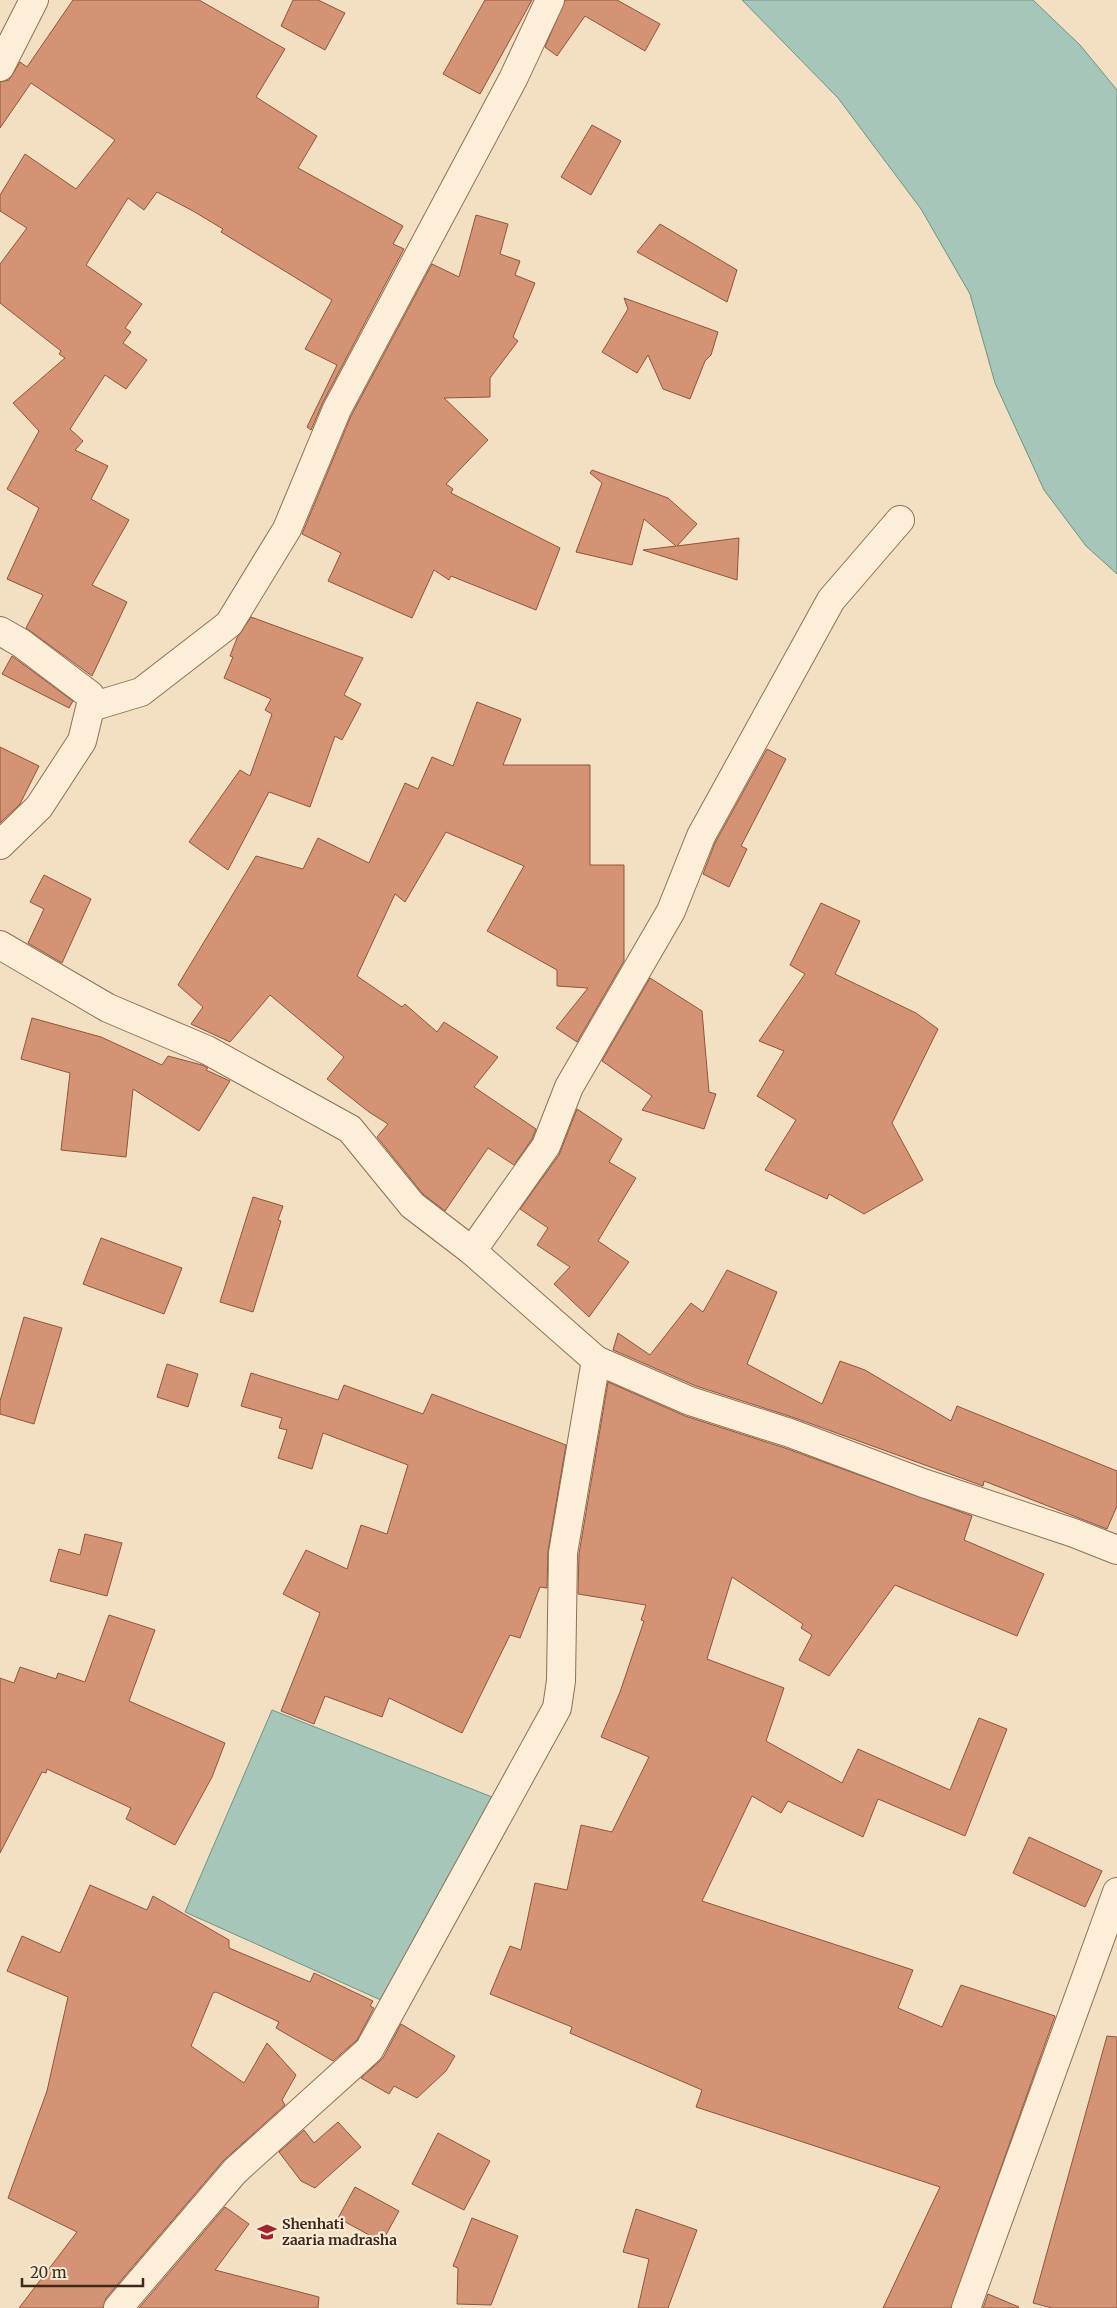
<svg xmlns="http://www.w3.org/2000/svg" width="1117" height="2308" font-family="Merriweather,serif">
<rect width="100%" height="100%" fill="#f3e0c3"/>
<g fill="#a6c6b9" stroke="#6b9586">
<path d="M742,0h291l47,45 37,45v484l-31,-28 -42,-56 -49,-107 -25,-89 -49,-85 -83,-111z"/>
<path d="M272,1710l220,87 -109,204 -198,-89z"/>
</g>
<g fill="#d59375" stroke="#92543a">
<path d="M73,0h126l86,49 -29,48 61,39 -19,32 105,58 -10,18 11,5 -81,153 -12,28 -4,-3 30,-62 -32,-16 27,-49 -111,-68 2,-3 -30,-18 -36,-19 -13,18 -16,-12 -42,67 56,39 -17,24 6,4 -8,11 24,17 -21,29 -21,-14 -35,54 13,12 -8,9 33,16 -17,33 38,21 -37,65 35,17 -35,74 -66,-48 17,-33 -36,-16 32,-71 -32,-19 32,-58 -26,-28 52,-45 -6,-4 2,-3 -61,-48v-39l27,-36 -27,-17v-16l25,-41 51,35 39,-49 -84,-57 -31,45v-46l9,-2 11,-18 7,5z"/>
<path d="M293,0h25l27,13 -20,37 -44,-24z"/>
<path d="M485,0h47l-52,94 -37,-20z"/>
<path d="M565,0h52l43,24 -15,27 -60,-35 -28,40 -12,-9z"/>
<path d="M592,125l29,16 -30,54 -30,-18z"/>
<path d="M476,215l32,9 -8,30 20,7 -5,14 20,8 -22,54 5,4 -28,37v19l-46,1 44,42 -42,44 7,5 -2,4 109,55 -24,62 -85,-34 -2,4 -15,-10 -22,48 -84,-37 13,-28 -39,-19 49,-118 81,-152 27,13z"/>
<path d="M660,224l77,46 -10,32 -90,-50z"/>
<path d="M624,298l94,34 -7,23 -6,6 -15,38 -27,-10 -15,-34 -11,18 -35,-21 26,-43z"/>
<path d="M592,470l76,28 29,26 -20,22 62,-8 -2,42 -94,-30 33,-4 -32,-27 -12,46 -56,-13 26,-69 -12,-10z"/>
<path d="M251,617l112,41 -19,37 17,9 -19,36 -7,-4 -25,71 -41,-15 -41,78 -39,-28 51,-72 10,6 22,-62 -7,-4 6,-11 -47,-21 9,-21 -3,-1 7,-18z"/>
<path d="M12,656l61,45 -4,7 -67,-34z"/>
<path d="M477,702l44,17 -18,46h87v100h34v96l-47,81 -21,-14 32,-40 -31,-2v-16l-70,-39 37,-65 -78,-34 -41,70 -10,-8 -38,82 45,31 3,-3 32,28 7,-10 54,35 -24,30 62,42 -4,10 -18,26 -26,-17 -43,63 -22,-17 -46,-57 11,-13 -19,-12 -42,-33 17,-22 -74,-62 -40,47 -39,-18 12,-17 -25,-22 78,-129 47,13 15,-31 51,25 36,-80 13,6 14,-32 21,9z"/>
<path d="M0,747l39,19 -19,38 -20,19z"/>
<path d="M767,749l19,10 -45,87 6,3 -18,38 -26,-13 12,-31z"/>
<path d="M44,875l47,24 -29,64 -34,-20 16,-34 -14,-7z"/>
<path d="M821,903l39,18 -25,53 81,39 22,16 -46,94 31,57 -59,34 -35,-20 -2,5 -62,-29 31,-50 -39,-24 27,-45 -25,-10 46,-67 -15,-9z"/>
<path d="M650,978l52,33 7,81 7,2 -12,35 -62,-19 10,-14 -50,-35z"/>
<path d="M32,1018l69,19 61,28 6,-9 34,9 6,3 -2,2 24,11 -31,50 -66,-42 -7,68 -65,-7 9,-77 -49,-14z"/>
<path d="M577,1109l45,30 -13,23 27,16 -38,63 31,21 -40,55 -35,-33 16,-17 -33,-22 11,-17 -28,-19 39,-54z"/>
<path d="M253,1197l30,9 -5,14 3,1 -28,91 -33,-10z"/>
<path d="M101,1238l81,30 -18,46 -81,-30z"/>
<path d="M727,1270l50,22 -30,72 75,40 18,-43 25,9 86,51 6,-15 160,65v35l-10,23 -123,-48 -1,5 -188,-68 -99,-32 -83,-36 5,-17 32,22 41,-52 12,9z"/>
<path d="M24,1317l38,11 -28,96 -34,-10v-13z"/>
<path d="M167,1364l31,10 -10,33 -31,-10z"/>
<path d="M251,1373l87,27 6,-15 79,29 9,-20 134,51 -18,106 -1,37 -7,-1 -20,51 -10,-3 -48,98 -73,-35 -7,19 -57,-21 -11,28 -33,-13 39,-98 -37,-19 23,-44 41,19 14,-44 26,9 21,-69 -85,-32 -11,36 -34,-11 9,-28 -8,-2 3,-10 -41,-12z"/>
<path d="M608,1382l77,34 100,32 187,68 -8,24 80,34 -27,62 -122,-51 -66,91 -30,-16 13,-25 -11,-7 2,-4 -71,-47 -25,82 77,29 -18,53 76,42 16,-34 92,41 29,-72 28,11 -42,107 -87,-37 -15,38 -75,-36 -7,12 -29,-17 -50,105 211,69 -15,38 44,19 19,-42 94,31 -104,292h-68l57,-121 -244,-80 6,-17 -132,-57 2,-6 -82,-33 20,-48 11,4 14,-67 32,7 14,-65 31,7 37,-75 -48,-20 19,-45 24,-71 -3,-1 5,-15 -68,-11 1,-40z"/>
<path d="M85,1534l37,9 -15,53 -57,-15 9,-32 21,6z"/>
<path d="M109,1615l46,15 -26,71 96,42 -13,34 -37,68 -49,-26 5,-11 -84,-39 -1,4 -4,-1 -42,81v-175l14,5 6,-16 36,12 2,-6 27,9z"/>
<path d="M1029,1837l73,34 -17,36 -72,-34z"/>
<path d="M90,1885l57,25 6,-14 76,44v8l81,34 4,-9 59,28 -3,5 4,2 -17,32 -24,21 -57,-33 3,-6 -63,-30 -3,1 -22,53 53,37 23,-40 29,32 -14,25 3,5 -62,56 -117,137 -3,10h-84l58,-76 -69,-34 39,-107 21,-94 -61,-26 15,-35 38,17z"/>
<path d="M401,2024l54,32 -9,15 -29,27 -23,-12 -5,8 -28,-16 22,-20z"/>
<path d="M1107,2036l10,1v271h-65l-19,-5z"/>
<path d="M338,2122l23,25 -46,41 -14,-7 -22,-29 25,-22 10,13z"/>
<path d="M438,2133l52,28 -26,49 -52,-26z"/>
<path d="M355,2187l44,24 -17,31 -44,-24z"/>
<path d="M225,2207l24,17 -34,46 104,27 -1,11h-179z"/>
<path d="M636,2209l61,21 -29,78h-30l11,-49 -26,-7z"/>
<path d="M472,2218l46,18 -27,69 -34,-1 1,-36 -5,-2z"/>
<path d="M988,2294l31,13 -1,1h-35z"/>
</g>
<g fill="none" stroke-linecap="round" stroke-linejoin="round">
<g stroke="#906f57" stroke-width="30">
<g id="minor">
<path d="M0,631l21,12 69,52 2,5 -10,41 -43,66 -39,38"/>
<path d="M91,707l50,-15 88,-68 58,-95 50,-120 176,-330 37,-79"/>
<path d="M0,945l108,63 99,42 143,79 62,76 60,46 124,109 94,41 100,32 133,50 151,50 43,17"/>
<path d="M472,1251l74,-105 23,-59 102,-176 30,-75 130,-236 69,-80"/>
<path d="M118,2308l117,-137 134,-121 188,-342 4,-27 2,-128 33,-193"/>
<path d="M966,2308l151,-416"/>
</g>
</g>
<g stroke="#906f57" stroke-width="30">
<path id="tertiary" d="M0,67l34,-67"/>
</g>
<use href="#minor" stroke="#fceed8" stroke-width="28"/>
<use href="#tertiary" stroke="#fceed8" stroke-width="28"/>
</g>
<defs>
<g id="university-bare" transform="scale(1.5)"><path d="M0-5L7-2L0 1L-7-2ZM-4 1L0 2.5L4 1V4Q0 6-4 4Z" fill="#a6202f" stroke="#f9ebd4" stroke-width="2.5" paint-order="stroke"/></g>
</defs>
<g fill-rule="evenodd">
<use href="#university-bare" x="267" y="2232"/>
</g>
<g text-anchor="middle" stroke-width="4.5" stroke-linejoin="round" paint-order="stroke">
<g font-size="14" font-weight="bold" fill="#3e2a1d" stroke="#f9ebd4" text-anchor="start">
<text x="282" y="2229">Shenhati<tspan x="282" dy="16">zaaria madrasha</tspan></text>
</g>
</g>
<path d="M22 2278v8h121v-8" fill="none" stroke="#3e2a1d" stroke-width="2.5"/>
<text x="30" y="2278" font-size="15" fill="#3e2a1d" stroke="#f9ebd4" stroke-width="4" paint-order="stroke">20 m</text>
</svg>
